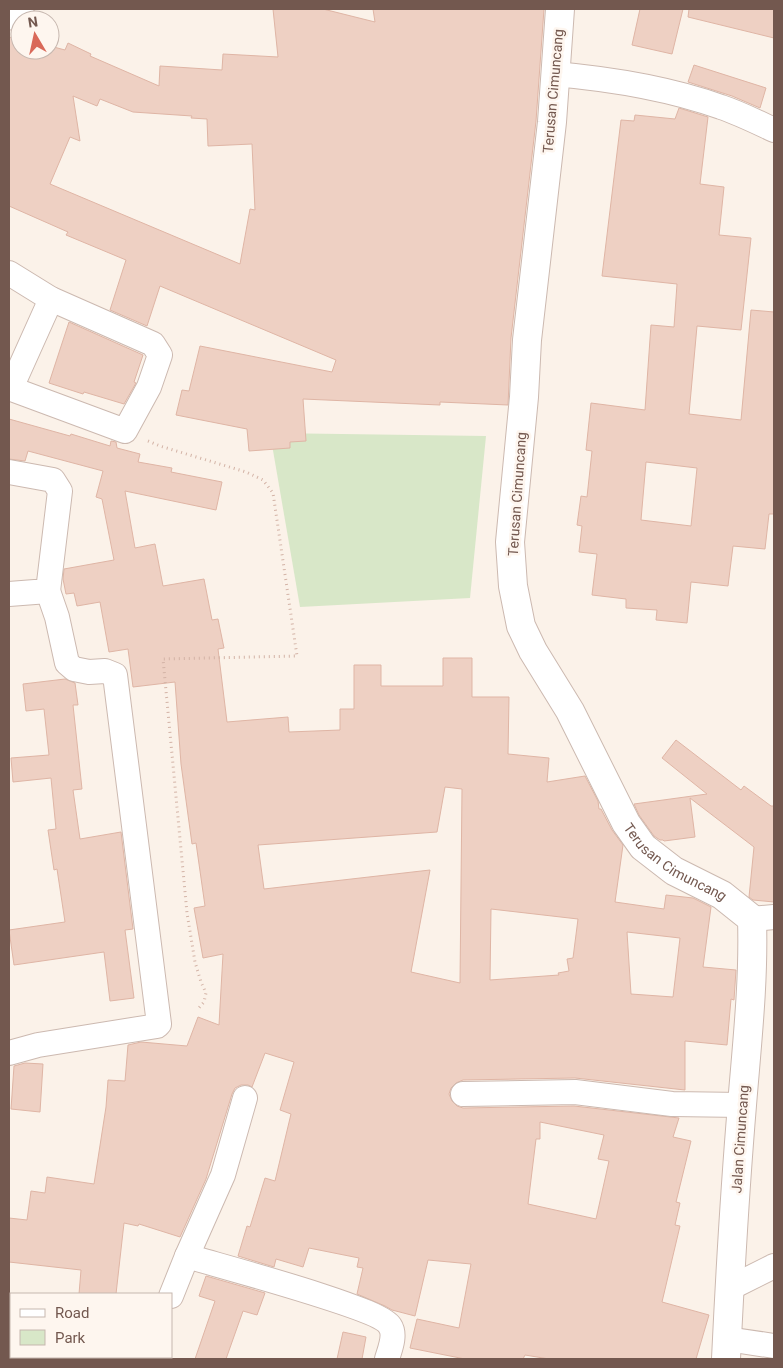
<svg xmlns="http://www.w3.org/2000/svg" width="783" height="1368" font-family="Roboto,sans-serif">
<rect width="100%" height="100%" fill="#fbf2e9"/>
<path fill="#d8e7c8" d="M270,433l216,3 -16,162 -170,9z"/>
<g fill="#eed0c3" stroke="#dfb5a5" fill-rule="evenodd">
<path d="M273,9h50l52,13 -2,-13h171l-8,112 -25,217 -3,67 -68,-3v3l-137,-6 3,42 -16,1v6l-41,3 -2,-22 -71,-14 6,-25 7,1 11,-45 132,26 4,-12 -176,-74 -13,40 -37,-16 16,-50 -60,-25 2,-3 -59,-26v-169l11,3v10h30v-4l15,4 3,-7 23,11 -1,2 69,30 1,-20 62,4 1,-16 55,3zM73,96l24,10 3,-7 33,13 59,4 -1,2 16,1 1,27 44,-2 3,66 -5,-1 -10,55 -190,-80 20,-47 10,4z"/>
<path d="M640,9h43l-11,45 -40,-9z"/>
<path d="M689,9h85v29l-86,-21z"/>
<path d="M694,65l72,23 -6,20 -28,-12 -44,-14z"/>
<path d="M679,108l29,9 -8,67 24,3 -5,48 32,3 -10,92 -44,-4 -8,88 52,6 10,-110 23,2v202h-5l-4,35 -32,-3 -5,40 -37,-4 -4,41 -31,-3 1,-10 -31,-2v-9l-34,-4 5,-41 -18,-2 3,-26 -5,-1 4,-29 6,1 5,-46 -6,-1 5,-47 54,7 6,-85 23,2 3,-43 -75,-8 19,-156 13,1 1,-6 40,4zM646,462l51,6 -6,58 -50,-6z"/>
<path d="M69,322l74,33 -9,27 2,1 -12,21 -40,-12 -1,2 -34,-11z"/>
<path d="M9,419l61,17 1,-2 39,12 1,-5 5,1 1,6 23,6 -2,8 34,6 -1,4 51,10 -6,28 -91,-19 10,57 20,-4 8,42 41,-7 8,41 6,-1 6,29 -6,1 9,73 61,-5 1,15 51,-2v-21h14v-44h27v21h62v-28h29v39h37l-1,57 41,4 -2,24 38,-6 13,25 1,8h2l11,21 11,15 -8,57 49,7 2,-14 27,3 18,9 -8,60 33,3 -2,30 -3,-1 -4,46 -42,-4v49l-110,-12 -112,2 -7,3 -5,5 -2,6 3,7 5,5 6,2 111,-2 105,12 -6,19 18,4 -15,61 4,1 -5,22 5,1 -18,76 47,13 -13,44h-147l-24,-4 -2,4h-58l-55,-11 7,-29 42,9 12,-64 -43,-4 -13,56 -23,-6 -7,-4 -28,-12 6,-26 -6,-1 2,-9 -50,-10 -6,19 -27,-8 -2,8 -36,-11 9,-30 3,1 15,-49 10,3 16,-67 -11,-4 14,-48 -29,-9 -13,34 -4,-2h-7l-6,3 -3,6 -26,85 -26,58 -41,-13 -1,2 -14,-3 -8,71h-37l2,-24 -72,-8v-44l18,2 4,-29 14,2 2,-16 47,7 12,-77 2,-27 17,1 3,-36 13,-3 46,4 11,-29 21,8 4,-71 -20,4 -9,-50 11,-2 -9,-63 -4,1 -11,-80 -6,-82 -42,5 -5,-38 -19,3 -9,-50 -23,4 -3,-13 -8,1 -3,-15 1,-10 50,-9 -12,-61 -6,-2 7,-26 -75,-20 -3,10 -16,-2zM445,787l17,2 -2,194 -49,-11 19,-102 -166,19 -6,-44 179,-13zM491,909l87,10 -5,39 -6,1 2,12 -11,2 1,2 -69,5zM627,932l53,6 -7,59 -42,-3zM540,1122l64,13 -6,24 11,2 -13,58 -68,-15 8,-65h4z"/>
<path d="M65,679l10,4 3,22h-5l9,84 -9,1 7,49 41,-7 12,97 -8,1 9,68 -24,3 -6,-49 -90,13 -5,-35 56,-8 -8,-53 -3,1 -6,-40 8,-1 -5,-51 -38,4 -2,-24 38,-3 -5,-46 -18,2 -3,-27z"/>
<path d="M676,740l65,50 3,-4 27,20h3v96l-21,-2 -4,-3 5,-50 -64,-49 5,39 -31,4 -1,-1h-3l-6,-4 -15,-21 -5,-11 73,-10 -45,-36z"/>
<path d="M25,1063l18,1 -3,48 -29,-3 3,-43z"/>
<path d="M206,1276l59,17 -8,22 -14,-4 -17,48h-31l20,-58 -16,-5z"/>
<path d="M343,1332l23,5 -4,22h-25z"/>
</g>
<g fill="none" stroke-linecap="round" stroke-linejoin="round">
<g stroke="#ccb9b0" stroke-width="26">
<g id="minor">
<path d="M9,17l17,3"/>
<path d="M555,74c56,5 113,14 166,33 18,6 36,15 53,23"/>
<path d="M9,273l42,26 102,45 7,11 -11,32 -24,44 -116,-43"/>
<path d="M11,388l40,-89"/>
<path d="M9,472l44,8 7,11 -12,100 -39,3"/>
<path d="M752,919l22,-2"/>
<path d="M9,1053l29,-8 119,-19 2,-2 -44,-349 -10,-4 -16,1 -15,-3 -7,-6 -10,-46 -9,-26"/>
<path d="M463,1094l112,-2 97,12 70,1"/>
<path d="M187,1256c29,9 193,52 203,70 6,9 0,23 -3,33"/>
<path d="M730,1288l44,-22"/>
<path d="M171,1296l16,-40 36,-81 22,-77"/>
<path d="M727,1339l47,7"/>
<path d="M146,1359l1,-2"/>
</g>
</g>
<g stroke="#ccb9b0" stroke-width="30">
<g id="tertiary">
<path id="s1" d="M560,9l-8,113 -25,218 -3,57 -14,145 3,44 8,40 12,25 37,60 56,112 17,24 31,24 48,24 30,24c2,62 -5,124 -10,186 -7,84 -12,170 -16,254"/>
</g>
</g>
<path stroke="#d3b3a6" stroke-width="3" stroke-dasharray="1 4" stroke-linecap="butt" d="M148,441l12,5 86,26 17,8 10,13 24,163 -134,3 24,254 8,49 6,20 5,11 -2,9 -7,8"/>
<use href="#minor" stroke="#fff" stroke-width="24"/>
<use href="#tertiary" stroke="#fff" stroke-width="28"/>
</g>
<g text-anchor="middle" stroke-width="5" stroke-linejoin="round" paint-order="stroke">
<g font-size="14" fill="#73584f" stroke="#fef6ef">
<text transform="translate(553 91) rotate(-85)" y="5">Terusan Cimuncang</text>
<text transform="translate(517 494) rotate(-86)" y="5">Terusan Cimuncang</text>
<text dy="5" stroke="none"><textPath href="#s1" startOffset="908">Terusan Cimuncang</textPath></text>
<text transform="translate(740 1139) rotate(-86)" y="5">Jalan Cimuncang</text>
</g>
</g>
<rect width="783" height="1368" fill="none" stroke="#73584f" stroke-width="20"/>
<rect x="10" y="1293" width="162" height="65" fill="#fef6ef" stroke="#c6b7af"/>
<rect x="20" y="1309" width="25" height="8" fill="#ffffff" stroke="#c6b7af"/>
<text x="55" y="1318" font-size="15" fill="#73584f">Road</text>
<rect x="20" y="1330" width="25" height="15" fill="#d8e7c8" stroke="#c6b7af"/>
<text x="55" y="1343" font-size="15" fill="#73584f">Park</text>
<g transform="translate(35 35) rotate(351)"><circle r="24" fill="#fef6ef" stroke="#c6b7af"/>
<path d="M0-4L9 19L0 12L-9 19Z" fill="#d96959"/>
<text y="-8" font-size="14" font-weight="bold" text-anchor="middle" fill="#73584f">N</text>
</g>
</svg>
